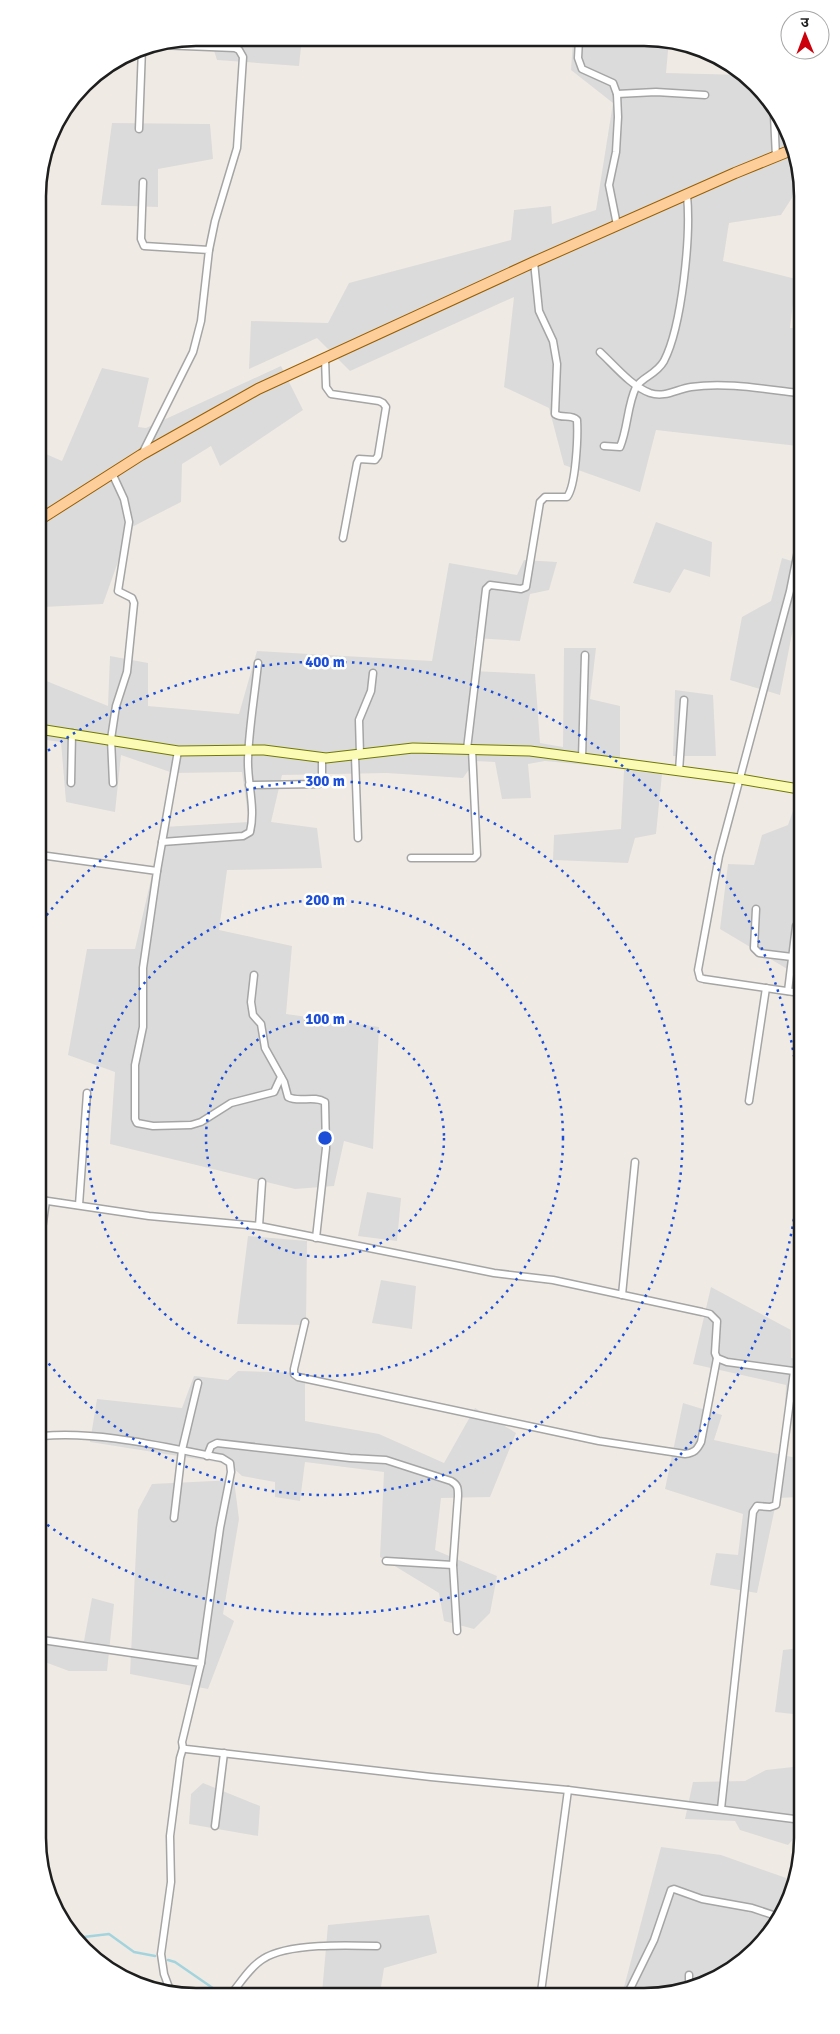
<svg xmlns="http://www.w3.org/2000/svg" width="840" height="2034" font-family="Signika,'Noto Sans Devanagari',sans-serif">
<rect width="100%" height="100%" fill="#efebe4"/>
<g fill="#dcdbdb">
<path d="M210,38h92l-3,28 -82,-6z"/>
<path d="M573,40h96l-3,33 78,2 12,9 41,71v35l-16,25 -52,8 -6,38 73,18 -6,49h8v118l-142,-16 -16,62 -76,-27 -15,-57 -45,-21 10,-90 -164,74 -33,-33 -68,31 2,-48 77,2 21,-40 162,-43 3,-30 37,-4 1,18 44,-14 17,-107 -42,-33z"/>
<path d="M112,123l98,1 3,35 -55,10v38l-57,-2z"/>
<path d="M281,366l22,44 -83,56 -9,-20 -29,18 -1,38 -51,26 -27,76 -59,3 -5,17v-173l23,10 40,-93 47,10 -11,49 8,1z"/>
<path d="M656,522l56,20 -2,35 -26,-8 -14,24 -37,-10z"/>
<path d="M782,558l16,5v40l-18,92 -50,-15 12,-63 29,-16z"/>
<path d="M524,560l33,2 -8,28 -19,4 -10,47 -45,-3 -3,33 63,3 5,69 23,4 1,-99h32l-6,51 30,7v62l-75,-7 -17,3 3,34 -29,1 -7,-37 -20,-1 -12,17 -76,-5 -105,2 -11,47 46,6 5,40 -95,2 -8,60 73,16 -6,68 93,13 -6,122 -29,-8 -10,45 -39,3 -185,-45 5,-72 -47,-17 19,-106h48l28,-122 86,-5 -7,-50 -69,1 -52,-18 -6,57 -49,-10 -5,-60 -22,-3v-61l69,28 2,-50 38,7v43l91,8 18,-63 175,10 17,-98 68,12z"/>
<path d="M675,690l38,5 3,61h-43z"/>
<path d="M624,770l38,4 -6,60 -21,4 -7,25 -75,-3 1,-25 67,-6z"/>
<path d="M799,794l1,176h-11l-69,-41 8,-65 26,1 8,-30 26,-10z"/>
<path d="M40,888l7,1 -7,57z"/>
<path d="M367,1192l34,6 -4,43 -39,-5z"/>
<path d="M248,1236l59,5 -1,84 -69,-1z"/>
<path d="M381,1280l35,6 -4,43 -40,-6z"/>
<path d="M711,1287l80,43v28l10,2v50l-16,-4 1,-21 -93,-21z"/>
<path d="M238,1371l67,2v48l74,13 65,29 31,-55 41,25 -26,64 -49,1 -6,52 62,26 -7,37 -16,16 -30,-8 -5,-28 -59,-36 4,-85 -79,-10 -5,39 -25,-4v-15l-33,-6 -13,-12 -139,-22 7,-43 85,9 12,-32 34,4z"/>
<path d="M683,1403l39,12 -8,25 87,19v38l-24,1 -20,95 -47,-8 6,-32 22,2 5,-41 -78,-25z"/>
<path d="M234,1480l5,39 -16,95 11,7 -26,68 -78,-15 8,-164 14,-26z"/>
<path d="M92,1598l22,6 -7,67h-38l-27,-10v-26l42,6z"/>
<path d="M802,1636v79l-27,-3 8,-62 17,-2z"/>
<path d="M802,1766v68h-4l-10,11 -48,-15 -5,-9 -50,-2 8,-37 52,-1 21,-11z"/>
<path d="M203,1783l57,23 -2,30 -69,-12 2,-30z"/>
<path d="M661,1847l60,8 68,24 -2,23 -17,33 -38,35 -47,21h-62z"/>
<path d="M429,1915l8,38 -53,15 -4,25h-58l6,-68z"/>
</g>
<g fill="none" stroke-linecap="round" stroke-linejoin="round">
<g stroke="#a3d4de" stroke-width="2.5">
<path d="M75,1938l34,-4 25,18 21,4"/>
<path d="M168,1960l7,2 45,31"/>
</g>
<g stroke="#a5a5a5" stroke-width="9">
<g id="street">
<path d="M579,40l-1,18 4,11 31,14 4,11 1,23 -2,35 -7,33 8,40"/>
<path d="M159,45l76,3 4,2 4,7 -6,91 -22,73 -6,29"/>
<path d="M617,94l39,-2 49,3"/>
<path d="M774,115l2,42"/>
<path d="M139,129l3,-81"/>
<path d="M600,352c15,14 31,34 50,41 15,5 27,-4 41,-6 35,-5 72,2 107,6"/>
<path d="M325,358l1,29 5,7 48,7 4,2 3,4 -8,49 -3,4 -16,-1 -2,4 -14,75"/>
<path d="M604,446l16,1c8,-19 7,-41 16,-60 7,-11 20,-12 28,-26 18,-35 27,-125 23,-166"/>
<path d="M142,454l51,-102 8,-31 8,-71 -65,-4 -3,-7 2,-57"/>
<path d="M112,473l12,26 5,23 -11,69 14,7 2,5 -7,69 -11,34 -5,33 2,44"/>
<path d="M798,551l-8,40 -71,265 -21,114 2,8 4,1 96,14"/>
<path d="M467,749l19,-160 4,-4 31,4 5,-2 14,-85 5,-5h22c9,-11 11,-61 10,-77 -6,-6 -15,-1 -22,-6l2,-50 -4,-23 -14,-30 -5,-49"/>
<path d="M360,755l-1,-35 12,-29 2,-18"/>
<path d="M355,756l3,82"/>
<path d="M582,758l3,-103"/>
<path d="M679,771l5,-71"/>
<path d="M71,783l1,-50"/>
<path d="M249,785l70,-1 3,-4v-22"/>
<path d="M162,842l81,-6 7,-4c6,-24 -3,-50 -2,-73 1,-32 7,-65 10,-96"/>
<path d="M40,855l117,16 -14,97v59l-8,38v54l2,4 16,3 38,-1 10,-3 30,-19 43,-11 7,-15"/>
<path d="M411,858h63l3,-3 -5,-106"/>
<path d="M157,871l21,-120"/>
<path d="M756,909l-2,39 5,5 33,4"/>
<path d="M254,975l-3,27 2,13 8,9 4,24 19,34 4,15c11,6 26,-2 37,5l1,46 -10,90"/>
<path d="M788,991l8,-65 3,-4"/>
<path d="M749,1101l17,-113"/>
<path d="M41,1200l108,16 110,10 235,47 59,7 149,32 8,2 7,7 -2,32 2,5 10,4 74,10"/>
<path d="M79,1205l8,-112"/>
<path d="M259,1226l3,-44"/>
<path d="M41,1236l5,-35"/>
<path d="M622,1295l13,-133"/>
<path d="M305,1322l-11,47v5l4,3 301,64 86,13c9,-1 12,-4 16,-12l16,-84"/>
<path d="M42,1436c60,-5 121,11 180,22l8,5 1,9 -11,56 -19,135"/>
<path d="M207,1456l4,-10 6,-3 133,15 36,2 65,21c7,4 7,7 7,15l-5,69 4,66"/>
<path d="M174,1518l8,-68 16,-67"/>
<path d="M386,1561l67,4"/>
<path d="M42,1640l159,23 -19,79 1,6 3,1 245,28 137,13 234,30"/>
<path d="M721,1809l32,-297 4,-6 13,1 6,-2 18,-134"/>
<path d="M215,1826l9,-73"/>
<path d="M689,1975v14"/>
<path d="M629,1991l25,-51 17,-50 3,-1 28,10 50,9 27,9"/>
<path d="M541,1992l27,-202"/>
<path d="M171,1993l-7,-19 -3,-20 10,-72 -1,-46 10,-78 3,-10"/>
<path d="M232,1993c9,-11 18,-26 31,-34 24,-16 85,-14 114,-13"/>
</g>
</g>
<g stroke="#727902" stroke-width="11">
<path id="secondary" d="M39,729l139,22 86,-1 62,8 87,-10 117,3 210,28 59,10"/>
</g>
<g stroke="#985e00" stroke-width="12">
<path id="primary" d="M39,520l102,-65 117,-66 276,-127 201,-89 59,-24"/>
</g>
<use href="#street" stroke="#fff" stroke-width="6"/>
<use href="#secondary" stroke="#fbfbb6" stroke-width="9"/>
<use href="#primary" stroke="#fece9a" stroke-width="10"/>
</g>
<g fill="none" stroke="#1d4ed8" stroke-width="2.5" stroke-dasharray="2.5 5">
<circle cx="325" cy="1138" r="119"/>
<circle cx="325" cy="1138" r="238"/>
<path d="M42 921A357 357 0 1 1 42 1355"/>
<path d="M800 1167A476 476 0 0 1 42 1521M42 755A476 476 0 0 1 800 1105"/>
</g>
<path d="M0 0H840V2034H0ZM196 46H644A150 150 0 0 1 794 196V1838A150 150 0 0 1 644 1988H196A150 150 0 0 1 46 1838V196A150 150 0 0 1 196 46Z" fill="#fff" fill-rule="evenodd"/>
<path fill="none" stroke="#1e1e1e" stroke-width="2.5" d="M196 46H644A150 150 0 0 1 794 196V1838A150 150 0 0 1 644 1988H196A150 150 0 0 1 46 1838V196A150 150 0 0 1 196 46Z"/>
<circle cx="325" cy="1138" r="8" fill="#1d4ed8" stroke="#fff" stroke-width="2.5"/>
<g font-size="15" text-anchor="middle" font-weight="bold" fill="#1d4ed8" stroke="#fff" stroke-width="5" stroke-linejoin="round" paint-order="stroke">
<text x="325" y="667">400 m</text>
<text x="325" y="786">300 m</text>
<text x="325" y="905">200 m</text>
<text x="325" y="1024">100 m</text>
</g>
<g transform="translate(805 35) rotate(359)"><circle r="24" fill="#ffffff" stroke="#a5a5a5"/>
<path d="M0-4L9 19L0 12L-9 19Z" fill="#cc000a"/>
<text y="-8" font-size="14" font-weight="bold" text-anchor="middle" fill="#1e1e1e">उ</text>
</g>
</svg>
